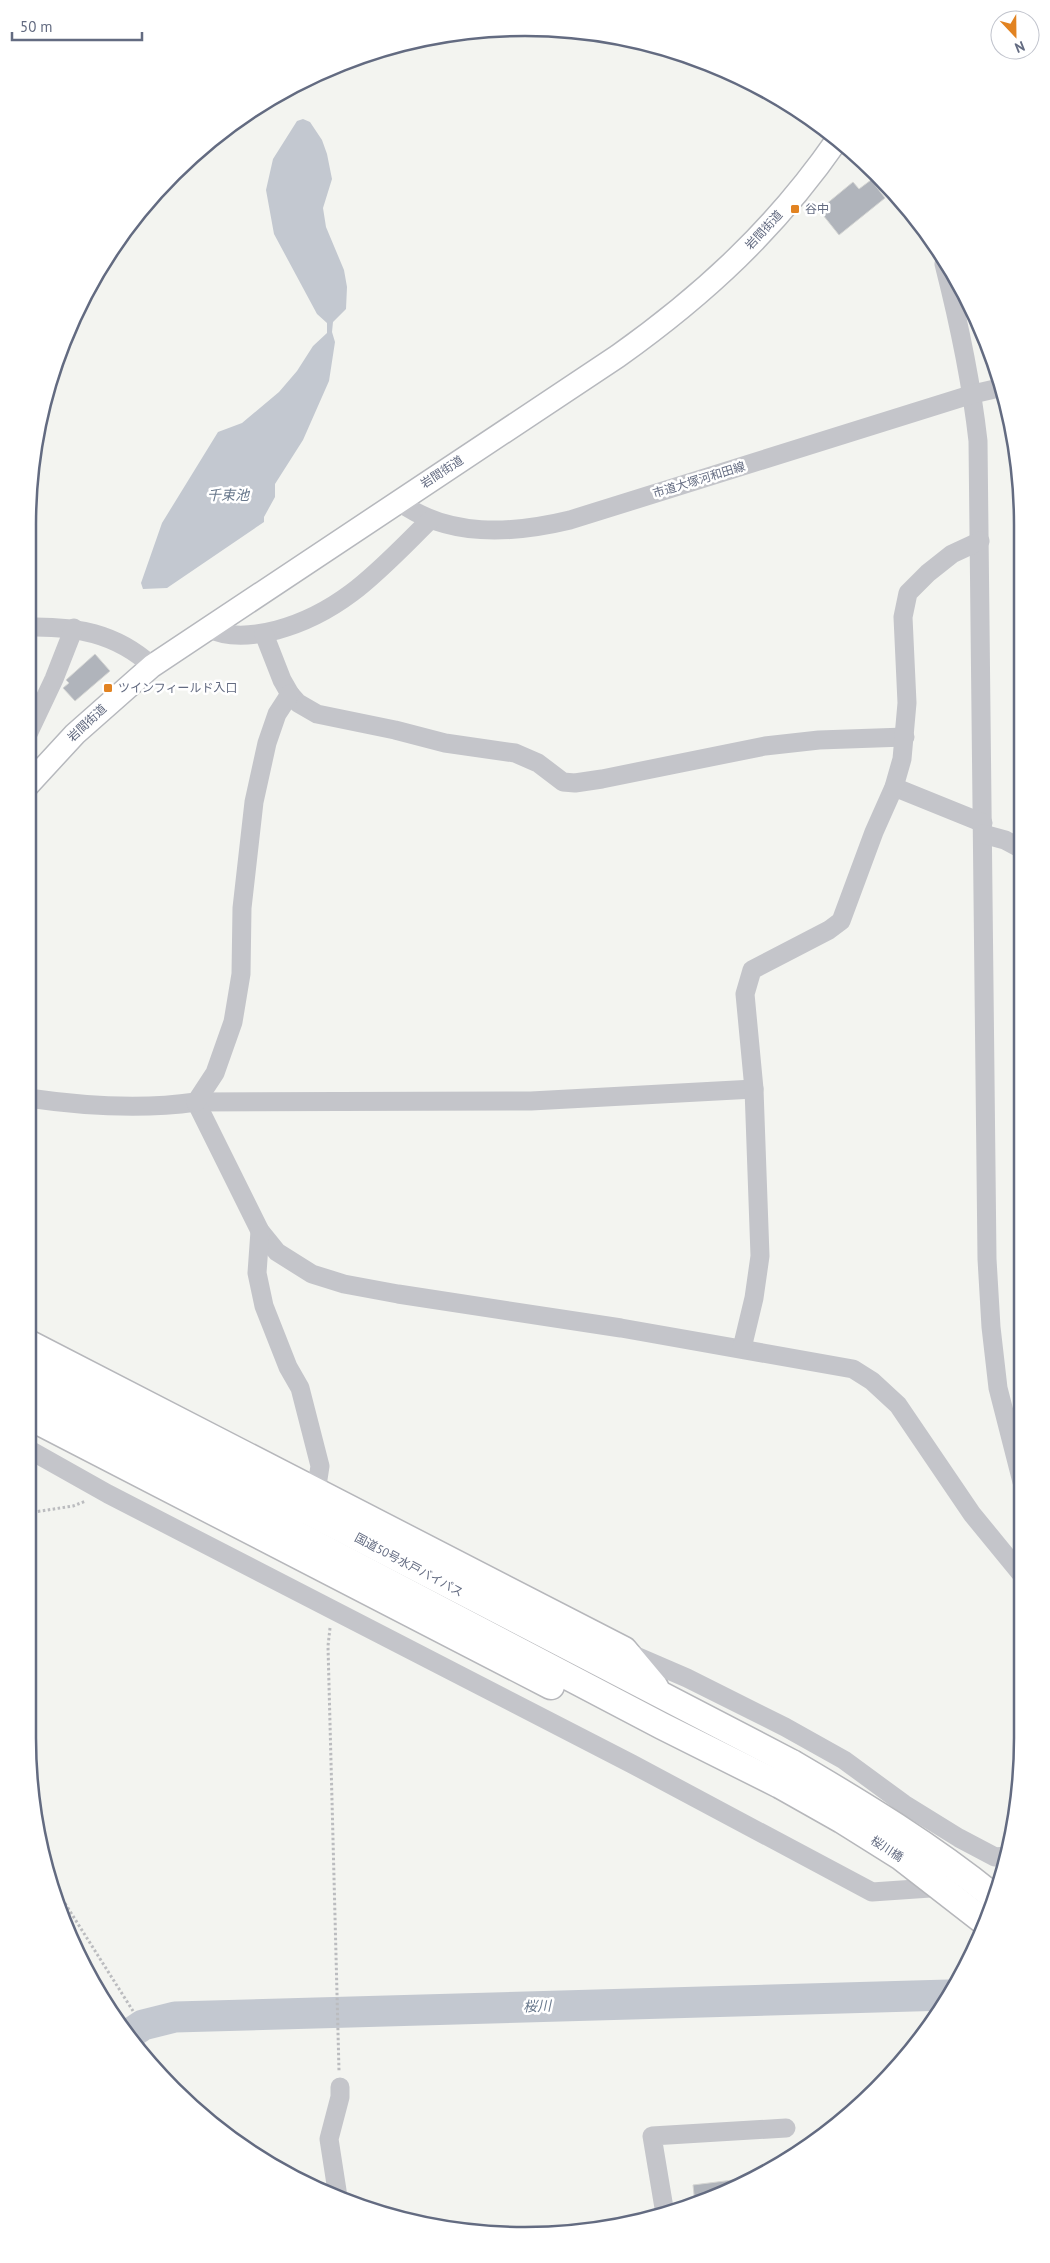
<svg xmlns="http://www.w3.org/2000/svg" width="1050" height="2263" font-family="'PT Sans','Noto Sans JP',sans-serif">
<rect width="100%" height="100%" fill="#f3f4f0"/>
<path fill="#c3c8d0" d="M303,119l7,3 12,18 5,14 5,25 -9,29 3,19 18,43 3,17 -1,22 -13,13 -1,10 3,10 -6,39 -26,59 -28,44v13l-11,20v5l-97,66 -24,1 -2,-6 21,-60 56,-91 24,-9 37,-31 18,-21 16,-25 14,-13v-10l-10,-9 -43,-80 -8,-44 7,-31 24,-38z"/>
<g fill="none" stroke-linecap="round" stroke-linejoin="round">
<path stroke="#c3c8d0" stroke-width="31" d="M128,2035l15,-10 32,-8 774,-22"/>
</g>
<g fill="#b0b4bb" stroke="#d4d5d3">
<path d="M871,180l14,18 -46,37 -20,-25 34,-28 6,7z"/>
<path d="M95,654l15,17 -35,30 -12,-13 6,-5 -3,-3z"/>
<path d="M757,2177l-62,27 -2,-19z"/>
</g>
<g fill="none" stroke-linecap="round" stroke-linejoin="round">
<g stroke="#b6b8bd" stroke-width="25">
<path id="major" d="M28,785l47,-51 77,-68 466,-310c87,-62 158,-128 219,-216"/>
</g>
<g stroke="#b6b7bb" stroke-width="29">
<g id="highway">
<path d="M28,1343l596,307 31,37"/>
<path d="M28,1366l764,397"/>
<path d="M28,1393l634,333 118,59"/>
<path d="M28,1416l523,270"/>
</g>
</g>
<g stroke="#bbbcbf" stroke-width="3" stroke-dasharray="2.5 2.5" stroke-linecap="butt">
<path d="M28,1513l45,-7 13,-5"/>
<path d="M330,1628l-2,18 11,425"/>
<path d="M49,1878l84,133"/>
</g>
<g stroke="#c4c5ca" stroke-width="19">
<path d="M944,264c15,59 27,115 34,177l9,818 4,68 7,61 24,94"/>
<path d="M398,501c50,37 114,33 172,19l403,-126 26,-6"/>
<path d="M28,627c47,-1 88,6 124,39"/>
<path d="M207,628c22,11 47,8 70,2 67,-18 105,-63 153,-110"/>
<path d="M264,634l18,46 8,14 8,9 19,11 78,16 50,13 70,10 23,10 25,19 12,1 27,-4 163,-33 54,-6 86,-3"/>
<path d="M28,734l26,-55 20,-51"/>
<path d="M894,787l89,36"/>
<path d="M983,834l22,6 15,8"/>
<path d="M28,1098c55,8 113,12 168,4l335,-1 223,-12"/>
<path d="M196,1102l64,129 17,21 35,22 32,10 54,10 223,34 232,41 19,12 26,24 74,109 50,61"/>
<path d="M196,1102l19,-29 18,-51 8,-48 1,-66 12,-106 13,-59 10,-29 13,-20"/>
<path d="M260,1231l-3,42 7,33 24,61 12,21 20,78 -4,26"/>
<path d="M742,1348l12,-50 6,-42 -6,-167 -9,-95 7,-24 77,-40 12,-9 33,-89 20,-45 8,-28 5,-56 -4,-86 5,-24 20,-20 24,-19 28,-13"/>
<path d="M28,1449l80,45 524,270 240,128 73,-5"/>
<path d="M629,1653l58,25 98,49 59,33 60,44 55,34 36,19 12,-1"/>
<path d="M338,2197l-9,-58 11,-42v-10"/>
<path d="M665,2214l-13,-78 134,-8"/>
</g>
<use href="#major" stroke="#fff" stroke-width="22"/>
<use href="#highway" stroke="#fff" stroke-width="26"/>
<g stroke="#b6b7bb" stroke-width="29" stroke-linecap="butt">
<g id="highway-bridge">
<path d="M792,1763c70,41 139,83 202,134"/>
<path d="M780,1785l62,35 59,37 85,66"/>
</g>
</g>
<use href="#highway-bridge" stroke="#fff" stroke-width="26"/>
</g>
<g fill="#e28321" stroke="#fff" stroke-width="2">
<rect x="790" y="204" width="10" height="10" rx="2.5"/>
<rect x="103" y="683" width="10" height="10" rx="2.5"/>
</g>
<g text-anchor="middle" stroke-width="5" stroke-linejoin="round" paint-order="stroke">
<g font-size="12" fill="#636b81" stroke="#fff" text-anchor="start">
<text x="805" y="213">谷中</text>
<text x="118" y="692">ツインフィールド入口</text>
</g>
<g font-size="12" fill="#636b81" stroke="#fff">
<text transform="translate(764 230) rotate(-47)" y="4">岩間街道</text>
<text transform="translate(442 472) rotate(-33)" y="4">岩間街道</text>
<text transform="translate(699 480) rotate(-17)" y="4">市道大塚河和田線</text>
<text transform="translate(87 723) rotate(-43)" y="4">岩間街道</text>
<text transform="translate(409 1565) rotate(28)" y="4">国道50号水戸バイパス</text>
<text transform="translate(887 1849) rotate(33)" y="4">桜川橋</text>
</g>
<g font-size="14" font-style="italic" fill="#68788c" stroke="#fff">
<text x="228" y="500">千束池</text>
<text transform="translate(537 2006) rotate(-2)" y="5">桜川</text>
</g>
</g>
<path d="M0 0H1050V2263H0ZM525 36H525A489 489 0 0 1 1014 525V1738A489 489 0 0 1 525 2227H525A489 489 0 0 1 36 1738V525A489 489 0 0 1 525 36Z" fill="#fff" fill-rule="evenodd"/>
<path fill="none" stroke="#636b81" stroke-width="2.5" d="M525 36H525A489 489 0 0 1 1014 525V1738A489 489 0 0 1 525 2227H525A489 489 0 0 1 36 1738V525A489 489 0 0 1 525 36Z"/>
<g transform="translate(1015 35) rotate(158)"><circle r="24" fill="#ffffff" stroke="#c1c4cd"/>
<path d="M0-4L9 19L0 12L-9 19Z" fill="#e28321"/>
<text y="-8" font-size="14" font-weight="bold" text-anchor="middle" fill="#636b81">N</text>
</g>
<path d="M12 32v8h130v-8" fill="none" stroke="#636b81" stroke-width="2.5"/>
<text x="20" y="32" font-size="15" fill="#636b81" stroke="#ffffff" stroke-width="4" paint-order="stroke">50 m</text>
</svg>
